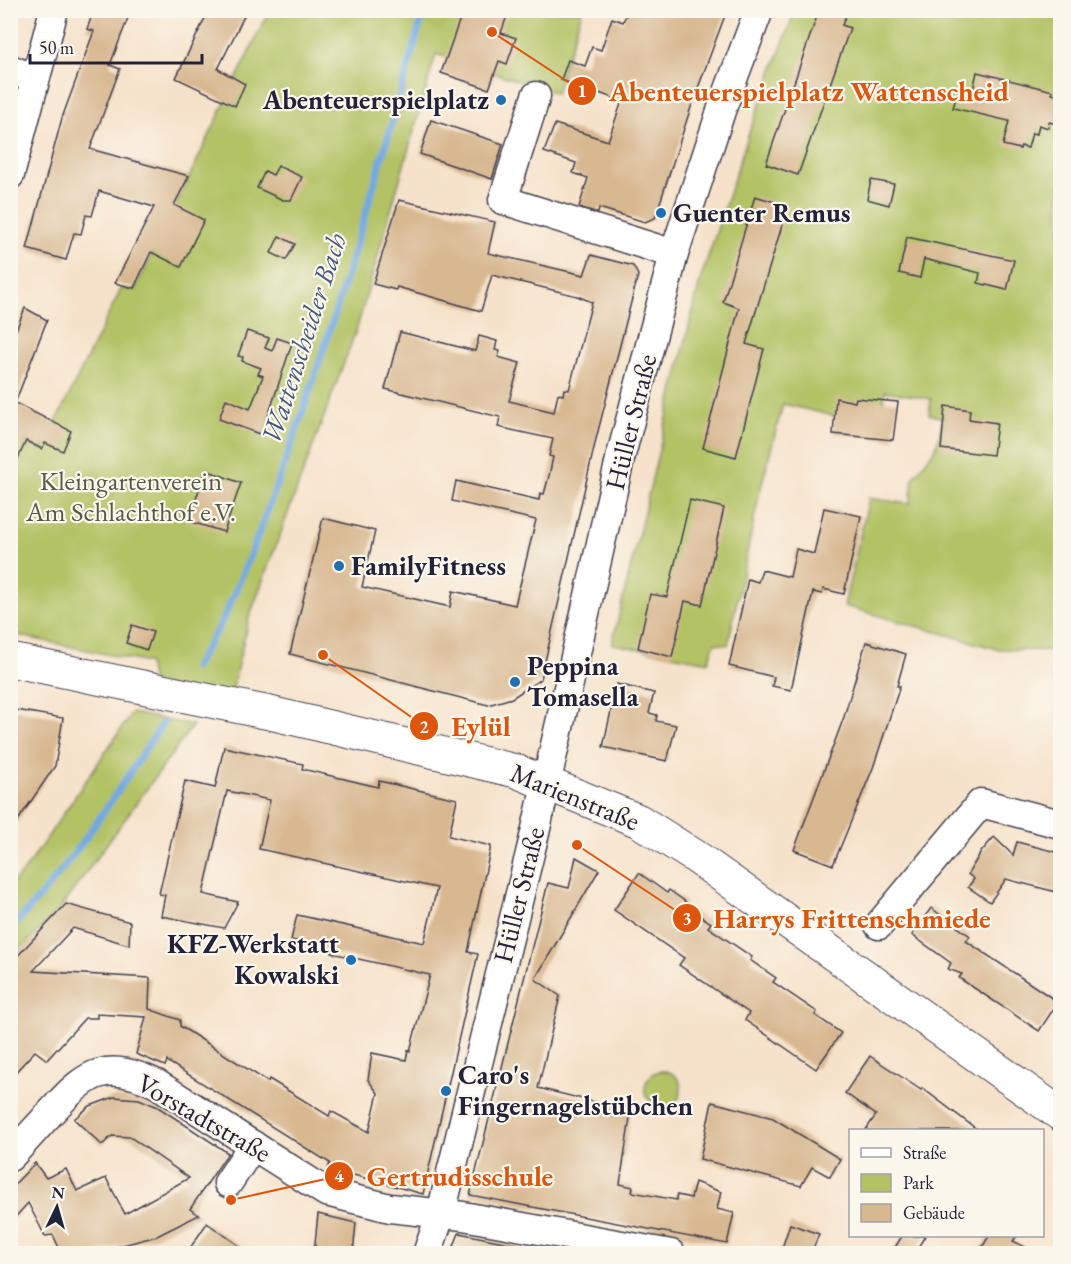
<svg xmlns="http://www.w3.org/2000/svg" width="1071" height="1264" font-family="'EB Garamond',serif">
<rect width="100%" height="100%" fill="#fbf7ec"/>
<filter id="ink" filterUnits="userSpaceOnUse"><feTurbulence type="fractalNoise" baseFrequency=".0167" numOctaves="2"/><feDisplacementMap in="SourceGraphic" scale="12" xChannelSelector="R" yChannelSelector="G"/><feConvolveMatrix kernelMatrix="1 2 1 2 8 2 1 2 1" color-interpolation-filters="sRGB"/></filter>
<filter id="wash" filterUnits="userSpaceOnUse"><feTurbulence type="fractalNoise" baseFrequency=".008" numOctaves="4" result="noise"/><feDisplacementMap in="SourceGraphic" scale="24" xChannelSelector="R" yChannelSelector="G"/><feGaussianBlur stdDeviation="1.35" result="paint"/><feColorMatrix in="noise" values="0 0 0 0 0 0 0 0 0 0 0 0 0 0 0 0 0 1.4 0 .05"/><feComposite in="paint" operator="in"/></filter>
<g filter="url(#wash)">
<rect width="100%" height="100%" fill="#f6e2ca"/>
<g fill="#b2c265" stroke="#6a7250" stroke-width="1.5">
<path d="M269,11h313l-26,82 -120,-39 -79,274 -108,290 -15,63 -2,21 -80,-19 -4,-20 -137,-29v-190l4,-9 27,15 79,-161 14,1z"/>
<path d="M795,11h265v640l-63,-2 -153,-43 25,-108 41,6 3,-26 23,-30 7,-30 -14,-4 2,-15 -46,-8 -4,29 -47,-4 -51,-12 -24,91 -31,150 -13,-2 -7,19 -96,-18 88,-363 50,-151z"/>
<path d="M132,713l61,12 -134,185 -48,49v-74l16,-18z"/>
<circle cx="663" cy="1089" r="18"/>
</g>
<g fill="none" stroke-linecap="round" stroke-linejoin="round">
<g stroke="#73a9e1" stroke-width="7">
<path d="M195,668c8,-18 21,-34 29,-51 31,-69 56,-140 81,-212 44,-130 82,-262 119,-395"/>
<path d="M10,929c61,-61 105,-135 153,-206"/>
</g>
</g>
<g id="blocks">
<g fill="#d8b891">
<path d="M94,10h37l-21,55 10,4 -30,80 99,27 -15,29 30,15 -23,47 -30,-15 -17,36 -19,-5 39,-76 -55,-16 -7,25 -6,-1 -5,19 -7,-1 -8,27 -39,-11 35,-131 32,-87 -7,-2z"/>
<path d="M209,10h38l-29,59 27,15 -10,22 -59,-28z"/>
<path d="M463,10h46l-8,23 15,5 -9,26 -8,-3 -10,28 -48,-16z"/>
<path d="M628,10h99l-35,94 -37,114 -10,4 -46,-14 -1,5 -19,-6 9,-29 -15,-5 3,-10 -32,-11 11,-28 53,17 14,-40 -61,-21 7,-20 17,6 7,-19 9,3 11,-32 11,4z"/>
<path d="M819,10h29l-6,15 8,3 -52,147 -32,-11z"/>
<path d="M977,72l76,19 -1,3 8,2v29l-11,-3 -1,6 -9,-3 -2,9 -5,-1 -4,15 -7,-2 -1,3 -17,-4 6,-24 -56,-13 5,-18 14,4z"/>
<path d="M431,120l72,24 -11,35 -72,-25z"/>
<path d="M278,166l24,11 -11,23h-8l-26,-12 8,-17 8,4z"/>
<path d="M871,180l23,4 -5,21 -22,-6z"/>
<path d="M755,196l33,10 -42,138 18,5 -28,108 -33,-9 36,-140 -16,-6z"/>
<path d="M399,200l96,22 -7,31 96,22 7,-20 42,11 5,9 -42,164 -55,240 -29,19 -24,7 -198,-51 33,-136 52,13 -13,56 88,20 3,-16 62,14 21,-85 -84,-19 4,-20 83,19 1,-7 4,1 5,-18 4,-19 -4,-1 4,-17 -55,-12 2,-10 -115,-28 15,-57 75,19 4,-15 18,5 -2,9 5,1 -2,6 22,6 -11,38 45,11 4,-18 5,1 1,-6 5,1 23,-88 -15,-6 -85,-21 -11,36 -84,-24 -1,3 -23,-6z"/>
<path d="M279,236l16,8 -9,16 -15,-7z"/>
<path d="M907,237l107,23 -7,30 -29,-7 2,-10 -56,-14 -4,19 -21,-5z"/>
<path d="M25,308l22,12 -32,83 56,28 -8,20 -18,-8 -3,6 -16,-8 -16,35v-131z"/>
<path d="M247,331l22,7 -4,10 7,3 5,-13 15,5 -30,92 -43,-16 7,-20 24,10 13,-33 -5,-2 3,-6 -19,-7 1,-4 -5,-1z"/>
<path d="M836,398l19,4 1,-4 42,4 -5,38 -60,-6z"/>
<path d="M945,406l25,4 -1,9 28,4 -4,32 -52,-6z"/>
<path d="M206,470l35,13 -17,49 -36,-11z"/>
<path d="M690,500l34,8 -22,97 -17,-4 -13,56 -34,-9 12,-54 17,3z"/>
<path d="M824,508l37,8 -17,78 -21,-5 -1,5 -9,-2 -22,98 -19,-4 2,-9 -45,-11 19,-87 10,3 4,-12 28,7 6,-28 18,5z"/>
<path d="M132,625l21,7 -6,18 -21,-7z"/>
<path d="M866,642l40,12 -9,32h3l-27,82 -40,97 -39,-15 50,-133z"/>
<path d="M617,684l37,9 -5,20 8,2 -1,6 20,4 -9,36 -64,-14z"/>
<path d="M10,709l53,9 -8,48 -45,66z"/>
<path d="M224,747l79,17 -1,5 76,18 1,-6 78,18 -8,37 42,10 -23,106 10,2 -55,240 -95,-26 2,-5 -163,-102 -2,5 -29,-12 10,-37 -49,-3v4h-12l-38,42 -12,-9 -25,27v-114l56,-60 64,18 -1,23 -56,-17 -40,43 117,7 -1,31 31,11v6l88,56 1,-3 60,37 2,-5 38,21 9,-39 -10,-13 4,-27 34,7 2,-10 2,1 20,-76 -98,-22 1,-3 -42,-10 6,-25 127,28 13,-55 -178,-39 11,-49 -43,-9 -24,103 35,8 -14,26 -63,-12 4,-21 -6,-1 26,-113 30,7z"/>
<path d="M994,837l19,18 4,-13 43,11v40l-54,-14 -16,23 -22,-15 6,-8 -6,-5 13,-22z"/>
<path d="M576,857l23,13 -64,109 25,17 -22,92 93,23 -11,73 13,3 -1,5 44,8 1,-5 14,3 4,-16 26,10 -4,17 17,4 -7,31 -257,-49 78,-312 21,5z"/>
<path d="M639,873l28,20 2,-3 17,12 -2,3 27,18 -3,4 44,30 -2,3 26,18 -3,4 44,30 -2,3 26,18 -25,36 -71,-49 4,-7 -70,-48 5,-7 -70,-48z"/>
<path d="M931,908l39,28 -4,5 92,61 -19,29 -80,-53 3,-4 -14,-5 3,-6 -39,-28z"/>
<path d="M870,1056l51,34 1,-2 57,43h-114l11,-16 -31,-22z"/>
<path d="M114,1097l25,2 19,8 70,46 -38,56 9,6 -42,21 -68,18h-27l-9,-19 -8,1 -17,-33 -18,20v-34l25,-26 11,15 20,-9 11,22 29,-13 19,36 64,-36 -59,-41 -18,-1 -10,9 -28,-26 16,-13z"/>
<path d="M712,1102l61,16 67,41 -10,18 -18,-10 -11,19 -101,-27z"/>
<path d="M318,1214l38,9 -3,31h-39z"/>
<path d="M207,1223l44,31h-65z"/>
<path d="M790,1224l29,10 -8,20h-31z"/>
<path d="M459,1233l59,12v9h-67z"/>
<path d="M902,1236h23l-11,18h-23z"/>
<path d="M989,1236h28l-4,5 26,13h-61z"/>
</g>
</g>
</g>
<g filter="url(#ink)">
<use href="#blocks" fill-opacity="0" stroke="#423f50" stroke-width="1.5"/>
<g fill="none" stroke-linecap="round" stroke-linejoin="round">
<g stroke="#423f50" stroke-width="31">
<g id="minor">
<path d="M10,69l25,10"/>
<path d="M536,96l-33,104 171,54"/>
<path d="M10,175l44,-165"/>
<path d="M879,925l102,-122 79,21"/>
<path d="M10,1157c15,-16 30,-33 45,-49 34,-38 53,-47 102,-24l169,108 64,16 73,8 208,38"/>
<path d="M228,1183l25,-38"/>
<path d="M427,1254l14,-41 94,-380 86,-378 53,-201 48,-146 37,-98"/>
</g>
</g>
<g stroke="#423f50" stroke-width="35">
<path id="major" d="M10,660l260,53 246,58 123,50 57,36 364,257"/>
</g>
<use href="#minor" stroke="#fff" stroke-width="28"/>
<use href="#major" stroke="#fff" stroke-width="33"/>
</g>
</g>
<g fill="#1f6fb2" stroke="#fbf7ec" stroke-width="2">
<circle cx="501" cy="100" r="6"/>
<circle cx="661" cy="213" r="6"/>
<circle cx="339" cy="566" r="6"/>
<circle cx="515" cy="682" r="6"/>
<circle cx="351" cy="960" r="6"/>
<circle cx="446" cy="1091" r="6"/>
</g>
<g text-anchor="middle" stroke-width="4.5" stroke-linejoin="round" paint-order="stroke">
<g font-size="27" font-weight="bold" fill="#22223b" stroke="#fbf7ec" text-anchor="start">
<text x="489" y="109" text-anchor="end">Abenteuerspielplatz</text>
<text x="673" y="222">Guenter Remus</text>
<text x="351" y="575">FamilyFitness</text>
<text x="527" y="675">Peppina<tspan x="527" dy="31">Tomasella</tspan></text>
<text x="339" y="953" text-anchor="end">KFZ-Werkstatt<tspan x="339" dy="31">Kowalski</tspan></text>
<text x="458" y="1084">Caro's<tspan x="458" dy="31">Fingernagelstübchen</tspan></text>
</g>
<g font-size="27" fill="#22223b" stroke="#fbf7ec">
<text transform="translate(631 422) rotate(-76)" y="9">Hüller Straße</text>
<text transform="translate(575 797) rotate(22)" y="9">Marienstraße</text>
<text transform="translate(519 895) rotate(-76)" y="9">Hüller Straße</text>
<text transform="translate(204 1118) rotate(30)" y="9">Vorstadtstraße</text>
</g>
<g font-size="27" fill="#545a4a" stroke="#fbf7ec">
<text x="131" y="490">Kleingartenverein<tspan x="131" dy="31">Am Schlachthof e.V.</tspan></text>
</g>
<g font-size="28" font-style="italic" fill="#42587d" stroke="#fbf7ec">
<text transform="translate(303 338) rotate(-72)" y="10">Wattenscheider Bach</text>
</g>
</g>
<path fill="none" stroke="#de560e" stroke-width="2" d="M492 32L582 91M323 655L424 726M577 845L687 918M231 1200L339 1176"/>
<g fill="#de560e" stroke="#fbf7ec" stroke-width="2">
<circle cx="492" cy="32" r="6"/>
<circle cx="323" cy="655" r="6"/>
<circle cx="577" cy="845" r="6"/>
<circle cx="231" cy="1200" r="6"/>
<circle cx="582" cy="91" r="15"/>
<circle cx="424" cy="726" r="15"/>
<circle cx="687" cy="918" r="15"/>
<circle cx="339" cy="1176" r="15"/>
</g>
<g font-size="18" text-anchor="middle" font-weight="bold" fill="#fff">
<text x="582" y="97">1</text>
<text x="424" y="733">2</text>
<text x="687" y="925">3</text>
<text x="339" y="1182">4</text>
</g>
<g font-size="28" text-anchor="middle" font-weight="bold" fill="#de560e" stroke="#fbf7ec" stroke-width="4.5" stroke-linejoin="round" paint-order="stroke">
<text x="809" y="101">Abenteuerspielplatz Wattenscheid</text>
<text x="481" y="736">Eylül</text>
<text x="852" y="928">Harrys Frittenschmiede</text>
<text x="460" y="1186">Gertrudisschule</text>
</g>
<rect width="1071" height="1264" fill="none" stroke="#fbf7ec" stroke-width="36"/>
<rect x="849" y="1129" width="195" height="108" fill="#fbf7ec" stroke="#a4a2a5" stroke-width="1.5"/>
<rect x="861" y="1148" width="30" height="9" fill="#ffffff" stroke="#a4a2a5" stroke-width="1.5"/>
<text x="903" y="1159" font-size="18" fill="#22223b">Straße</text>
<rect x="861" y="1174" width="30" height="18" fill="#b2c265" stroke="#a4a2a5" stroke-width="1.5"/>
<text x="903" y="1189" font-size="18" fill="#22223b">Park</text>
<rect x="861" y="1204" width="30" height="18" fill="#d8b891" stroke="#a4a2a5" stroke-width="1.5"/>
<text x="903" y="1219" font-size="18" fill="#22223b">Gebäude</text>
<g transform="translate(57 1207) rotate(5)" stroke="#fbf7ec" stroke-width="4.5" paint-order="stroke">
<path d="M0-4.5L10 22L0 15L-10 22Z" fill="#22223b"/>
<text y="-9" font-size="16" font-weight="bold" text-anchor="middle" fill="#22223b">N</text>
</g>
<path d="M30 54v9h172v-9" fill="none" stroke="#22223b" stroke-width="3"/>
<text x="39" y="54" font-size="18" fill="#22223b" stroke="#fbf7ec" stroke-width="4.5" paint-order="stroke">50 m</text>
</svg>
